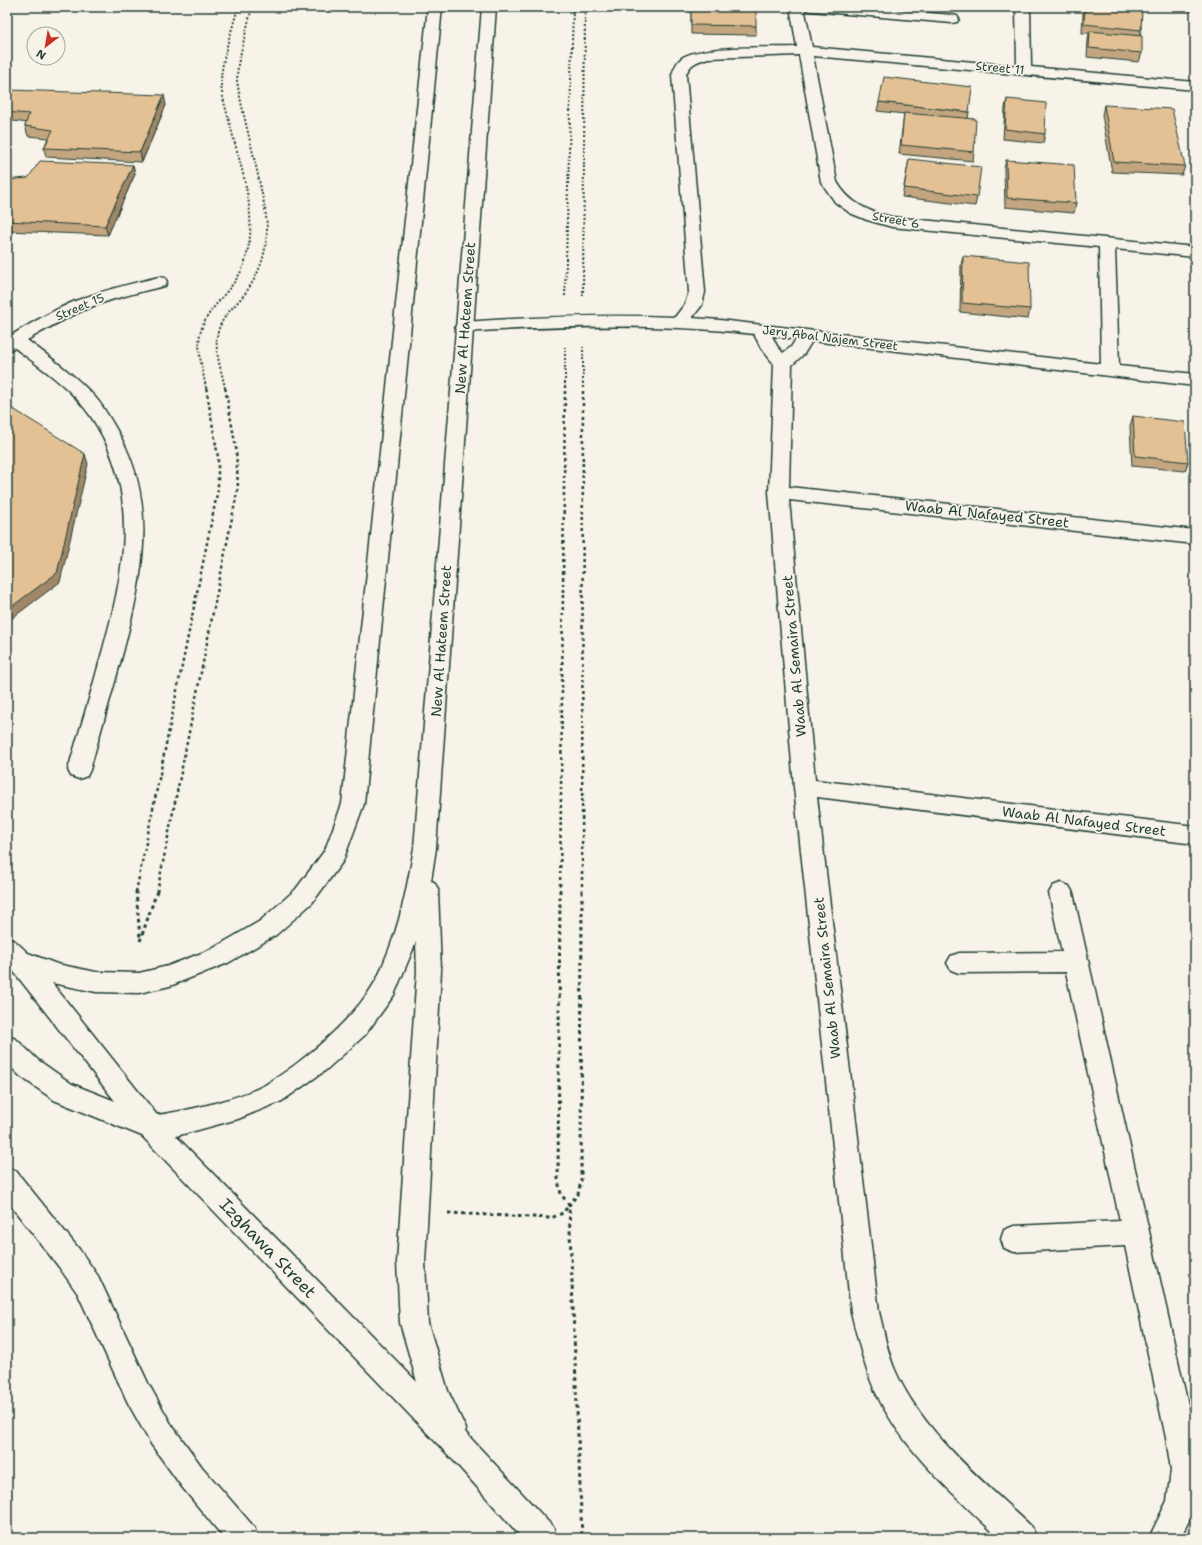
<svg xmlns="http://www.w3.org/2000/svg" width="1202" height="1545" font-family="'Shantell Sans',sans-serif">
<rect width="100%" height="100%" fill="#f7f3e8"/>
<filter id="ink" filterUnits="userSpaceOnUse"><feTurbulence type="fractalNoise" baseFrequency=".025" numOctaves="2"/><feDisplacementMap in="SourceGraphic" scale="8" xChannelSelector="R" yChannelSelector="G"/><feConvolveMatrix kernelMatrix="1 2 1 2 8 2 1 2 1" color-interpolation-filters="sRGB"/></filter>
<g filter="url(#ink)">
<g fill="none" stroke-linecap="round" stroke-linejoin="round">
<g stroke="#1f3d34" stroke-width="3">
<g id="minor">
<path d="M790,7h14l8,40 205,19 -1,-59h14l1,60 164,15v8l-382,-34 24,126c12,21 32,30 55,35l303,30v10l-80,-8 4,117 76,8v12l-383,-45 -8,13 -12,11 -3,122 406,43v14l-406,-44 26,280 380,46v18l-378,-47 62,515c5,19 8,40 16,58 27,62 89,112 137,157l4,11h-37c-45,-44 -96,-87 -123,-145 -12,-26 -18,-53 -25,-81l-57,-525 -25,-295 5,-128 -13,-16 -7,-14c-96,-11 -193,-8 -290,-2l-6,-1 -3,-4 3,-4 6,-1c70,-5 140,-8 211,-5l10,-13 4,-12 -17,-217c2,-7 5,-14 11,-18 22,-12 87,-9 114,-10zM799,55l22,127 14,20 15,11 17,7 25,7 207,20 2,117 -381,-44 -28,-2 10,-13 3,-13 -19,-217c3,-11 12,-14 22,-17zM772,336l24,3 -5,8 -8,6 -6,-7z"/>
<path d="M804,7h56l92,8 5,1 2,3 -2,3 -5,1 -141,-12 -5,-1z"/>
<path d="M159,277l6,1 2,4 -2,4c-23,5 -46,11 -69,19 -24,9 -46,22 -69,35 24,18 48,35 68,57 8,9 14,20 20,30 45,74 28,150 7,229 -10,38 -22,76 -32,114l-3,6 -8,3 -8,-3 -3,-6c11,-38 23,-76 33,-114 23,-82 42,-166 -12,-242 -19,-27 -48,-46 -74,-66l-8,2v-12c21,-13 43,-26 66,-36 27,-11 57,-18 86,-25z"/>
<path d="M1061,883l8,3 4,7 122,543v73l-15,29h-31l18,-37 4,-31 -5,-32 -41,-192 -111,6 -10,-4 -3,-9 3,-9 10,-4 106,-5 -54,-249 -107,1 -8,-3 -4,-7 4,-7 8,-3 103,-1 -13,-59 4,-7z"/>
</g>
</g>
<g stroke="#1f3d34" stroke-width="3">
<g id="major">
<path d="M428,7h14l-78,797 -21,57 -31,42 -36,32 -48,28 -58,23 -31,7 -43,-1 -44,-9 105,132c30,-4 82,-16 108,-30 37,-22 88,-65 110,-103 4,-6 6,-13 9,-20 16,-36 23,-75 30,-114l68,-841h14l-60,841 -5,33 3,1 4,7 3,82 -16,291 3,61 20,68 18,38 -1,3 88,95 4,11h-35l-68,-77 -312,-325 -88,-36 -34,-24 -13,-13v-27l9,3 22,21 34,24 43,17 -108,-138v-25l8,3 13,12 29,11 39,8 43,1 29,-7 44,-17 48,-28 36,-32 29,-39 17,-46zM416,942l1,29 -20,291 3,61 17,59 -241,-246 62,-17 44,-18 44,-31 39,-35 29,-40z"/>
<path d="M7,1168l9,3 63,78 19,27 50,107 23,41 31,43 52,60 4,11h-34l-42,-51 -31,-43 -23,-41 -50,-109 -19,-27 -52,-66z"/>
</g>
</g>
<g stroke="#1f3d34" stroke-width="2" stroke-dasharray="2 2" stroke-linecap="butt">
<path d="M565,296l8,-289"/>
<path d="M583,296l2,-289"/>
<path d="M206,388c-3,-17 -9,-36 -6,-54 5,-21 23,-36 35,-53 10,-13 13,-29 15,-45 3,-40 -13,-81 -22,-119 -3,-12 -7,-24 -7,-36 1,-25 11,-50 17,-74"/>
<path d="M225,388c-3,-16 -10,-34 -8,-51 2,-18 16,-29 27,-42 12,-16 20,-34 22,-53 3,-19 -2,-39 -6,-57 -7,-35 -17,-69 -23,-104l1,-17 14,-57"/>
<path d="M565,388v-41"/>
<path d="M583,388v-41"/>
</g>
<g stroke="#1f3d34" stroke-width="2.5" stroke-dasharray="3 3" stroke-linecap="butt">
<path d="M136,892l82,-403v-32l-12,-70"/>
<path d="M157,892l81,-404 -2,-40 -11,-61"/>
<path d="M560,892l5,-505"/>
<path d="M582,892l1,-505"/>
</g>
<g stroke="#1f3d34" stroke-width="3" stroke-dasharray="3.5 3.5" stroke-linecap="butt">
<path d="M136,891l4,47"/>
<path d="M582,891l-1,290 -3,13 -9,11 13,333"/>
<path d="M140,941l17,-50"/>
<path d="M448,1213l103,5 12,-5 6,-8 -8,-11 -3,-14 2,-289"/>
</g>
<use href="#minor" fill="#f7f3e8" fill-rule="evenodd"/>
<use href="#major" fill="#f7f3e8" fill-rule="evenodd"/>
</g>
<g fill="#c3a680" stroke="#1f3d34">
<path d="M1085,7h56l-1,3 1,20 -1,6 2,17 -3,9 -52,-5 1,-17 1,-7h-7l1,-20z"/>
<path d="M1188,7h7v5l-6,-1z"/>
<path d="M691,8l65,18v9l-65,-1z"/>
<path d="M7,94l159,11 -24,57 -96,-5 -2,-9 4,-10 -20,-2 -3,-10 2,-3 -20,-3z"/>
<path d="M1007,99l38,35 -2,9 -40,-4 2,-31z"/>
<path d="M879,102l90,10 -1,7 6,33 -1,9 -74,-7 5,-40 -27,-3z"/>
<path d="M1104,105l81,61 -3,9 -70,-3 -10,-57z"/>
<path d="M909,159l68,38 -2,9 -73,-9z"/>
<path d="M1006,160l70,43 -2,10 -69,-6 -1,-38z"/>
<path d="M133,165l2,9 -27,61 -101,-4v-51l21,-2z"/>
<path d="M963,256l67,53 -2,10 -68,-7 1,-47z"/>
<path d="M1133,416l55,46 -3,9 -53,-5 -2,-40z"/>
</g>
<g fill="#9f8768" stroke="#1f3d34">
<path d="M164,95l2,10 -24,57 -2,-10z"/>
<path d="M133,165l2,9 -27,61 -3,-9z"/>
<path d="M85,454l3,10 -28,118 -53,40v-12z"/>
</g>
<g fill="#e3c195" stroke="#1f3d34">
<path d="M1085,7h28l29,3 -1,20 -57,-6z"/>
<path d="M691,8l65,1v17l-65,-1z"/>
<path d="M1090,31l52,5v17l-53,-5z"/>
<path d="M884,77l88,10 -3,25 -90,-10z"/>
<path d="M9,90l155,5 -24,57 -96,-4 9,-18 -28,-4 4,-12 -22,-2v-18z"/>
<path d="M1007,99l39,4 -1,31 -40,-5z"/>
<path d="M1104,105l68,4 13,57 -71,-4z"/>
<path d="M904,113l72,6 -2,33 -73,-7z"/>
<path d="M909,159l72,8 -4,30 -73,-9z"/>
<path d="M1006,160l68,5 2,38 -69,-5z"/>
<path d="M40,161l93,4 -28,61 -98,-5v-41l21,-2z"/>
<path d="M963,256l66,6 1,47 -68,-6z"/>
<path d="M7,405l78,49 -28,119 -50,37z"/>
<path d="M1133,416l52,6 3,40 -53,-6z"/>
</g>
</g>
<g text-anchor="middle" stroke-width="3.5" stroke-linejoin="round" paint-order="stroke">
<g font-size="12" fill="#1f3d34" stroke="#f7f3e8">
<text transform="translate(1000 68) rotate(5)" y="4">Street 11</text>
<text transform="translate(896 220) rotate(10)" y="4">Street 6</text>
<text transform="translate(80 307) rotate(-23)" y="4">Street 15</text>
<text transform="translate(830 338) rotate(7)" y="4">Jery Abal Najem Street</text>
</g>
<g font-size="14" fill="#1f3d34" stroke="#f7f3e8">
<text transform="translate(465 318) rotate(-86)" y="5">New Al Hateem Street</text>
<text transform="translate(987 514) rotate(6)" y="5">Waab Al Nafayed Street</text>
<text transform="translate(441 641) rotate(-86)" y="5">New Al Hateem Street</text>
<text transform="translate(794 656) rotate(-95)" y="5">Waab Al Semaira Street</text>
<text transform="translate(1084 821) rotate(7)" y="5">Waab Al Nafayed Street</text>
<text transform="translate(827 978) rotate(-96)" y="5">Waab Al Semaira Street</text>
</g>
<g font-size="17" fill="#1f3d34" stroke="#f7f3e8">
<text transform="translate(268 1248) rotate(46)" y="6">Izghawa Street</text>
</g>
</g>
<rect width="1202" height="1545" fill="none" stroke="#f7f3e8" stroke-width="24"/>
<rect x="12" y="12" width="1178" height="1521" fill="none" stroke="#1f3d34" stroke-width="1.5" filter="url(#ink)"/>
<g transform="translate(46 46) rotate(211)"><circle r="19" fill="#f7f3e8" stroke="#a1aaa0"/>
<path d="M0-3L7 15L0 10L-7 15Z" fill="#c8321e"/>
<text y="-6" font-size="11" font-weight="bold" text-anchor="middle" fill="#1f3d34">N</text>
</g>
</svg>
